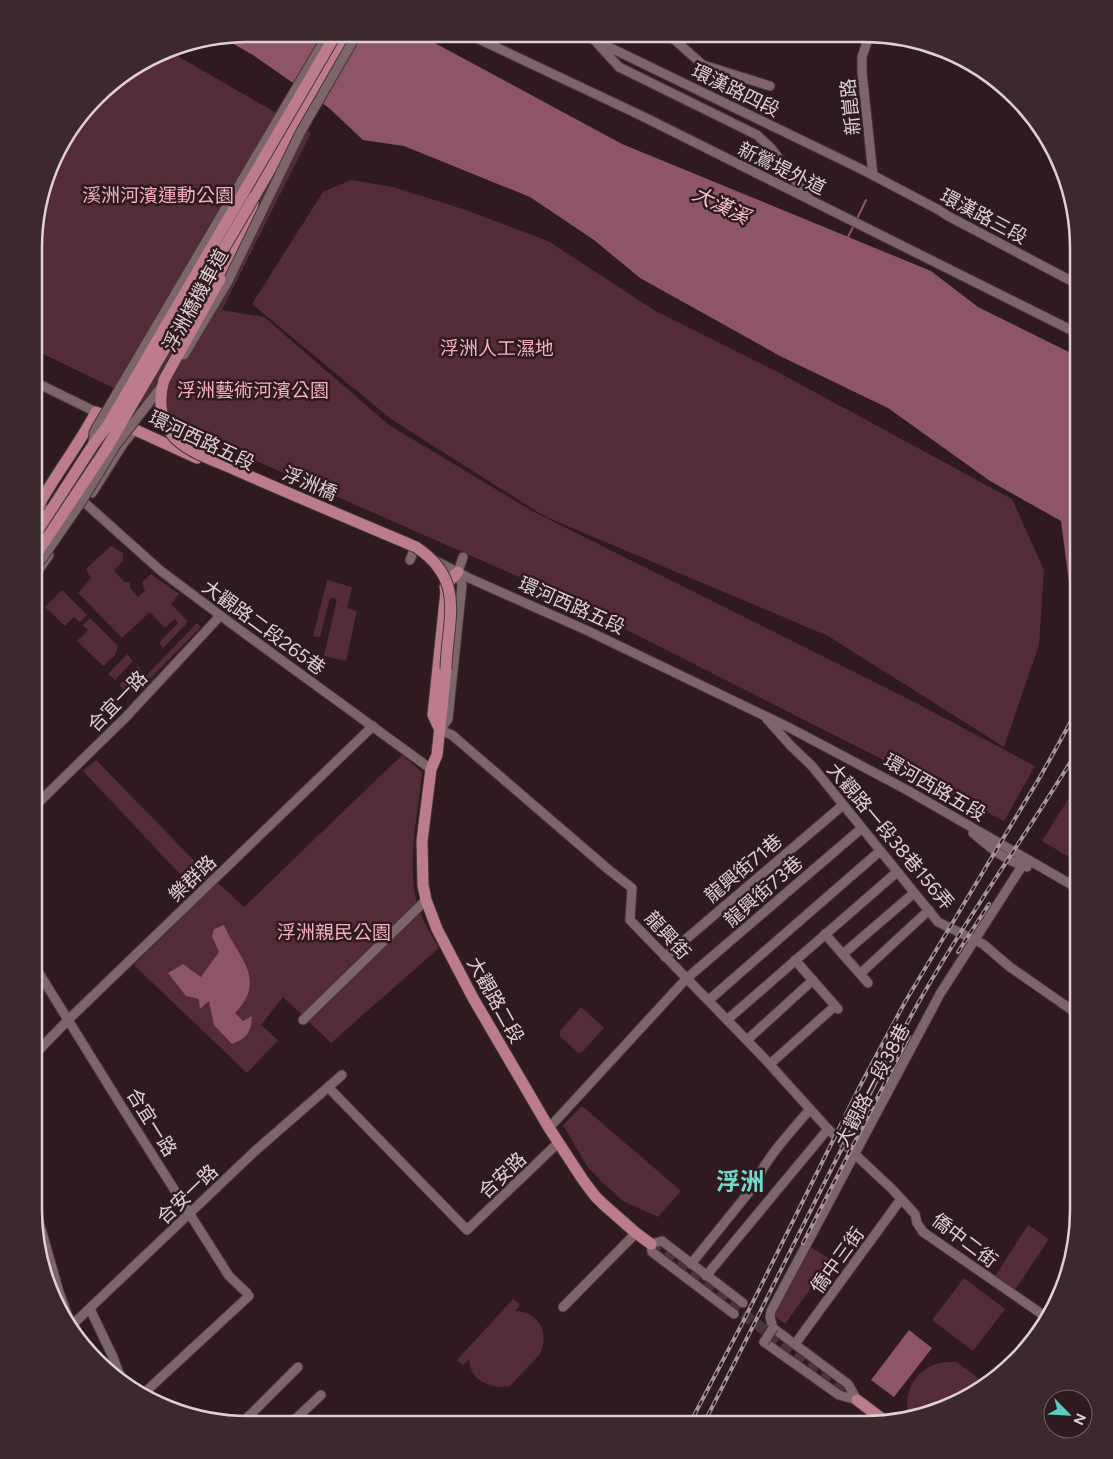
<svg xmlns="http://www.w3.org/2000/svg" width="1113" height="1459" font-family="Figtree,'Noto Sans TC',sans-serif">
<rect width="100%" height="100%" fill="#2e1a1f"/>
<g fill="#542c38">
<path d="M169,51l142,82 -89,177 42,7 125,108 143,86 384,192 119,63 -31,55 -460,-233 -356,-157 -19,-16 -134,-65 1,-130 26,-79 45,-54z"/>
<path d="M351,180l42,7 73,23 82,31 106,69 120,60 238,129 32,71 -5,75 -35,102 -176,-111 -284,-120 -153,-97 -139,-115 71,-112z"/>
<path d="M111,546l12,7v8l-9,9 10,12h6v5l8,10 7,-6 -3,-9 9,-8 28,20 -8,10 17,18 -25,26 -4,-5 19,-20 -3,-4 -10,9 -15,-16 -28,26 -44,-45 13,-15 -5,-9z"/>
<path d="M327,580l25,7 -5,21 10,3 -11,50 -22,-5 13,-57 -7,-1 -10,39 -7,-1z"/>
<path d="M62,590l25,25 -7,7 -6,-5 -9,9 -20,-19z"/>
<path d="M90,618l28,28 -3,9 -12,11 -26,-25 11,-11 -5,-5z"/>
<path d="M197,623l4,4 -66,67 -5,-5 -4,3 -7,-7 11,-11 2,2 5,-4 -2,-3 3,-3 4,5 -11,12 4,4z"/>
<path d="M127,654l6,7 -18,19 -7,-6z"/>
<path d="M402,755l20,17c-4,44 -17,96 -3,138 5,13 13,26 20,38l-108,95 -48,-46 -22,28 17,15 -31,33 -113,-108 83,-83 27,25z"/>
<path d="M96,760l113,116 -15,13 -111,-118z"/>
<path d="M1072,793l7,4v66l-37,-22z"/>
<path d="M581,1007l23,21 -21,23 -5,2 -18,-17v-5z"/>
<path d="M582,1106l99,85 -23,26 -35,-16 -20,-18 -16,-17 -24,-41z"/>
<path d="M1028,1225l21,14 -34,51 -21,-12z"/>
<path d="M811,1247l20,13 -46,64 -9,-7v-4z"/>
<path d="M964,1278l41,31 -32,42 -41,-31z"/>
<path d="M513,1299l7,6 -5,6c24,1 35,22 25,43l-30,32c-17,4 -43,-6 -40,-27l-7,6 -6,-5z"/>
<path d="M946,1362h11l30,23 -27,18 -52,12c-5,-27 10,-50 38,-53z"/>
</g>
<g fill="#8d5565">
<path d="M248,34h170l204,110 309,127 47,36 101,50v265l-6,-9 -12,-92 -71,-40 -102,-73 -108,-52 -140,-78 -46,-38 -64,-43 -126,-51 -41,-6 -34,-32 -76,-53 -30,-17z"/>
<path d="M224,925c14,33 44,54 11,88l8,8 9,-5c-1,17 -5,22 -20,28l-18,-19 -5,-24 -9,8 -1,-10 -13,-3 -18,-23 15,-9 18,13 18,-25 -7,-16 2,-7z"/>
<path d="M909,1330l23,18 -38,49 -23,-17z"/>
</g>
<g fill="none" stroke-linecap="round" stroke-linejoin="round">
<g stroke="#8d5565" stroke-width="2">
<path d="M856,221l10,-21"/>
<path d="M847,239l7,-14"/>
</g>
<path stroke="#48353a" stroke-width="11" stroke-dasharray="11 5.5" stroke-linecap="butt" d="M651,1244l206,156"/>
<g stroke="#453639" stroke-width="11">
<g id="minor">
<path d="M468,34l174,82 437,218"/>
<path d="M584,35l277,134 78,41 9,6 131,69"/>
<path d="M669,35l34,30 67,21"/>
<path d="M869,36l-7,21v15l11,103"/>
<path d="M597,43l22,24 138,68 14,13 37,49"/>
<path d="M35,382l61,30"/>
<path d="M92,493l31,-49 12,-15"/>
<path d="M85,503l76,68 79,59 191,139"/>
<path d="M35,522l13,-13"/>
<path d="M463,557l-5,15 4,13 -14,134 -8,11 12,5 157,135 23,18 -2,32 134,138 64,71 64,60 23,25 2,9 6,9 126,87"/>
<path d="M410,560l4,-10"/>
<path d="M434,560l35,18 117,52 204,98 117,62 172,99"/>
<path d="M35,575l14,-20"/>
<path d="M767,719l24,27 21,20 126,156 45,22 27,23 69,48"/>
<path d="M35,806l90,-88 95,-102"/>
<path d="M973,833c17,15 33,28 54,34"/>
<path d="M825,934l43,49"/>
<path d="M843,954l71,-61"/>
<path d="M665,957l178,-152"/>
<path d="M795,960l43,49"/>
<path d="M34,965l88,142 107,169 18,17"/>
<path d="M861,973l68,-63"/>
<path d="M709,1000l171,-149"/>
<path d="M303,1020l123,-120"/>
<path d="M727,1020l170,-148"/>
<path d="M747,1040l66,-60"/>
<path d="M34,1055l34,-35 305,-294"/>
<path d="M770,1064l65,-58"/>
<path d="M328,1087l139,143 91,-87"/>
<path d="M549,1128l137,-149 176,-151"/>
<path d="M34,1204l25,88 15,41"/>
<path d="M691,1264l67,-83c2,-17 39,-56 52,-72"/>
<path d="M706,1276l122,-147"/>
<path d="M563,1307l73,-74"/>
<path d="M90,1309l23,48 10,27"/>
<path d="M734,1314l-82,-62 -1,-8 11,-3 81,62"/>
<path d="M70,1327l185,-176 87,-76"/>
<path d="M773,1328l-3,-11 1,-6 169,-317 82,-128"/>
<path d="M773,1328l75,56 9,16"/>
<path d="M798,1340l103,-141"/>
<path d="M764,1342l75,53 18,5"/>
<path d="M143,1394l106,-98"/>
<path d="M241,1424l57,-57"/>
<path d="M290,1424l31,-29"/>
</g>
</g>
<g stroke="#453639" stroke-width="13">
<g id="major">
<path d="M220,279l30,-58 4,-24 95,-163"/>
<path d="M35,512c18,-35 43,-65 61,-100l101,46"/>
<path d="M35,535l58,-90"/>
<path d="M446,591l4,-11 8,-8"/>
<path d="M446,669l-9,86 -6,14 -9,72 1,44 3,15 11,29 36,69 76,130 34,52 12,16 8,8 33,29 15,11"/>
<path d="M440,730l-7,-15 13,-124 -1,-4"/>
<path d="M857,1400l28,21"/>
</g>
</g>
<use href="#minor" stroke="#7e656b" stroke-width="9"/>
<use href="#major" stroke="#bc7c8e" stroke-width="11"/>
<g stroke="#a6969a" stroke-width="4">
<g id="rail">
<path d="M958,952l31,-48"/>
<path d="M803,1243l106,-207"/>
<path d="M689,1425l54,-103 116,-234 46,-86 135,-225 39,-70"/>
<path d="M703,1425c70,-136 135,-275 208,-409 51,-93 114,-178 168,-268"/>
</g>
</g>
<use href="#rail" stroke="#2e1a1f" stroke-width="2" stroke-dasharray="5.5" stroke-linecap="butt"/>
<g stroke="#453639" stroke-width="11" stroke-linecap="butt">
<g id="minor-bridge">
<path d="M184,355l43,-72 73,-150 57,-99"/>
<path d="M93,445l1,-13 234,-398"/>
<path d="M35,565l7,-6 40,-58 34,-56 46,-59"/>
<path d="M764,1342l9,-14"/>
</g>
</g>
<g stroke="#453639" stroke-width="13" stroke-linecap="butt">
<g id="major-bridge">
<path d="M220,279l-56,101c-6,20 -4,41 10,57 16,17 43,24 64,34 59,26 119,51 178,76 51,34 31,72 30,122"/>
<path d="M93,445l15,-20 228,-391"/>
<path d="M35,556l71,-107 148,-252"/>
</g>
</g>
<use href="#minor-bridge" stroke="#7e656b" stroke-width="9"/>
<use href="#major-bridge" stroke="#bc7c8e" stroke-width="11"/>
</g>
<g text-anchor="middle" stroke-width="5" stroke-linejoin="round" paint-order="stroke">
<g font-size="19" fill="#ded0d3" stroke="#2e1a1f">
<text transform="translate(736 90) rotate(26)" y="7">環漢路四段</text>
<text transform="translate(850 107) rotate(-96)" y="7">新崑路</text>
<text transform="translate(782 168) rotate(26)" y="7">新鶯堤外道</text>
<text transform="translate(984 216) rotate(28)" y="7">環漢路三段</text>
<text transform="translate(195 300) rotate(-61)" y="7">浮洲橋機車道</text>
<text transform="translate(202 440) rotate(25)" y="7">環河西路五段</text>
<text transform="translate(310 483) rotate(23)" y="7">浮洲橋</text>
<text transform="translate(572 605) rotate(24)" y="7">環河西路五段</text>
<text transform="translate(264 627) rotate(36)" y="7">大觀路二段265巷</text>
<text transform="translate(117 701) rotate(-46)" y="7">合宜一路</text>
<text transform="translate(935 787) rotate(30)" y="7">環河西路五段</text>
<text transform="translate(891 836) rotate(50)" y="7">大觀路一段38巷156弄</text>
<text transform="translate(743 868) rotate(-40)" y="7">龍興街71巷</text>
<text transform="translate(192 878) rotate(-44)" y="7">樂群路</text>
<text transform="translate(763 891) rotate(-41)" y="7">龍興街73巷</text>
<text transform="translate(668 935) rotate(48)" y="7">龍興街</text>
<text transform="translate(496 1000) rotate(61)" y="7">大觀路二段</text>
<text transform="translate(872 1085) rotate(-62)" y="7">大觀路一段38巷</text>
<text transform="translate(152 1122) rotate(58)" y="7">合宜一路</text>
<text transform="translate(502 1175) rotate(-44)" y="7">合安路</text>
<text transform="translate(187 1194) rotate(-44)" y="7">合安一路</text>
<text transform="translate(965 1240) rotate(37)" y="7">僑中二街</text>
<text transform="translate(837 1260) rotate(-54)" y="7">僑中三街</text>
</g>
<g font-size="19" fill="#f5afc2" stroke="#2e1a1f">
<text x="158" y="202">溪洲河濱運動公園</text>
<text x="497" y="355">浮洲人工濕地</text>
<text x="253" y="397">浮洲藝術河濱公園</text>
<text x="334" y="939">浮洲親民公園</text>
</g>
<g font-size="20" font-style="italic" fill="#f6c0ce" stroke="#2e1a1f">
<text transform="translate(721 205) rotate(26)" y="7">大漢溪</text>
</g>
<g font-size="24" font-weight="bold" fill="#72daca" stroke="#2e1a1f">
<text x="740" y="1190">浮洲</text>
</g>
</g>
<path d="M0 0H1113V1459H0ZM248 42H864A206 206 0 0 1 1070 248V1210A206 206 0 0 1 864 1416H248A206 206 0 0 1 42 1210V248A206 206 0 0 1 248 42Z" fill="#3c292d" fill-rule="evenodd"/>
<path fill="none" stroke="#ded0d3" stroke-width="2.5" d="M248 42H864A206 206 0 0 1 1070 248V1210A206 206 0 0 1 864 1416H248A206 206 0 0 1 42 1210V248A206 206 0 0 1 248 42Z"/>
<g transform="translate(1068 1414) rotate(114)"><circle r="24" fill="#2e1a1f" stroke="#746367"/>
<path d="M0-4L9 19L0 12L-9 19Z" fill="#59cebe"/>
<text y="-8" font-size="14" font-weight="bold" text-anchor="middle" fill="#ded0d3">N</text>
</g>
</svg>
